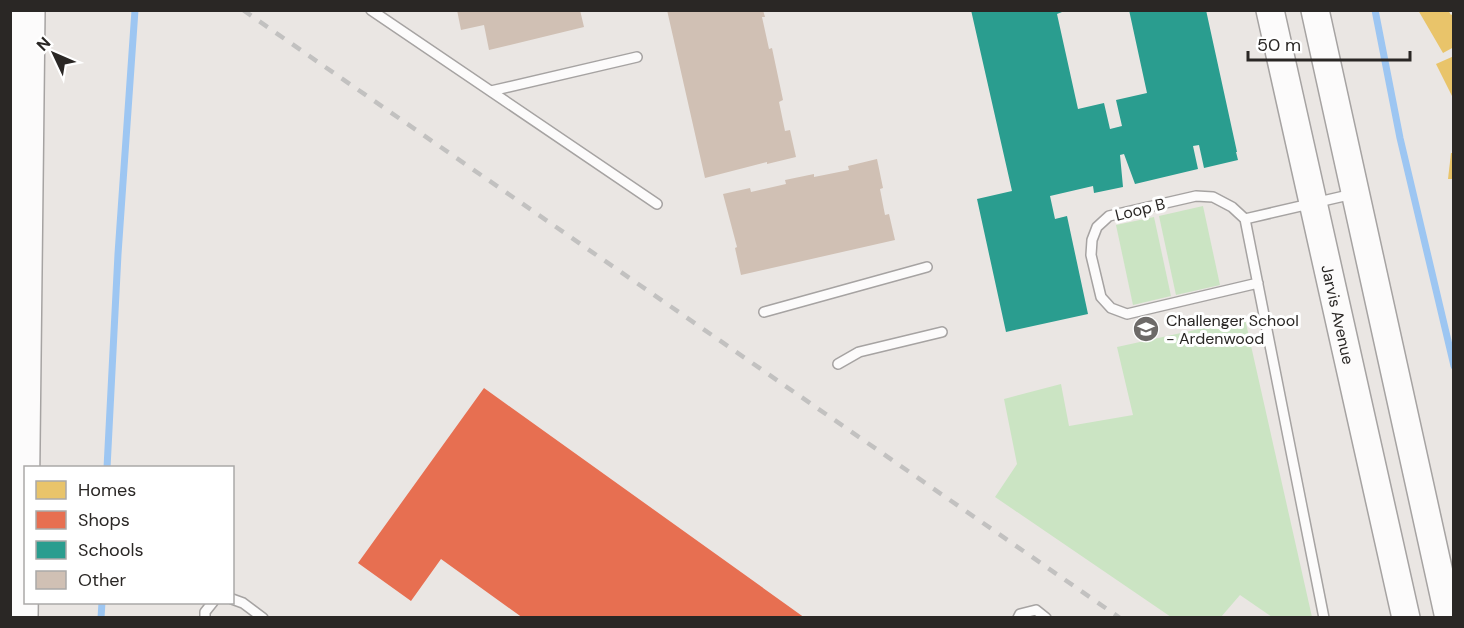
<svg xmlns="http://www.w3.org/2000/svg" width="1464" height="628" font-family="'DM Sans',sans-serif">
<rect width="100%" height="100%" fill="#eae6e3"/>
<g fill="#cbe4c3">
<path d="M1203,206l17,79 -44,10 -17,-79z"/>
<path d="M1154,217l17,79 -38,9 -17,-80z"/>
<path d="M1245,319l67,298h-40l-32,-22 -19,22h-50l-176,-120 22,-33 -13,-65 57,-15 8,42 64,-11 -16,-68z"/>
</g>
<g fill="#e9c46a">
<path d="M1418,10h30l3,5 3,-2v34l-11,6z"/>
<path d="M1454,56v44l-18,-36z"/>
<path d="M1451,153h3v26h-6z"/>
</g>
<path fill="#e76f51" d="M484,388l321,230h-282l-82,-59 -30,42 -53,-38z"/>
<path fill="#2a9d8f" d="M971,10h96l-10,4 21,95 26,-6 6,26 12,-3 -6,-26 31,-7 -18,-83h77l31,142h-1l2,8 -34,8 -5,-23 -6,1 5,23 -63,15 -11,-30 -4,1 3,32 -29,6 -1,-7 -43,10 5,23 12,-3 21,98 -82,18 -29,-133 35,-8z"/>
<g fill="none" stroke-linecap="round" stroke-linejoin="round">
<g stroke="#9dc6f2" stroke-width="7">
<path d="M1375,10l25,128 54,228"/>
<path d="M107,468l11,-214 17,-244"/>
<path d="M101,618l1,-16"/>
</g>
</g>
<g fill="#d0c0b4">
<path d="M457,10h123l4,17 -95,23 -5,-25 -23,5z"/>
<path d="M667,10h96l2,7h-3l7,32 3,-1 11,52 -4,2 6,29 5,-1 6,27 -29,7v-2l-62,16z"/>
<path d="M877,159l6,29 -3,1 5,26 4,-1 6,26 -154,35 -6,-27 2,-1 -14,-53 27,-6 1,4 35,-8 -1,-4 29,-6v3l35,-7 -1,-4z"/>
</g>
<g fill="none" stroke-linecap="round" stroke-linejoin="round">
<g stroke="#a6a3a2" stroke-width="12">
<g id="service">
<path d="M371,10l286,194"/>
<path d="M491,91l146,-34"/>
<path d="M1245,219l108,-25"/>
<path d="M1258,283l-131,31 -16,-6 -10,-11 -10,-42 1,-15 5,-13 12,-11 87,-20 17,1 19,10 13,12 79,399"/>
<path d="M764,312l163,-45"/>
<path d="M838,364l21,-12 83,-20"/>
<path d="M232,599l11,4 20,15"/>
<path d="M205,618v-6l8,-10"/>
<path d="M1018,618l2,-4 16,-4 10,8"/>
</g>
</g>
<g stroke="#a6a3a2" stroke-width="30">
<g id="secondary">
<path id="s1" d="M1270,10l136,608"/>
<path d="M1315,10l134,608"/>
</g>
</g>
<g stroke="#a6a3a2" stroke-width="36">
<path id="motorway" d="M21,618l7,-608"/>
</g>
<use href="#service" stroke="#fcfbfb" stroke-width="9"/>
<use href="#secondary" stroke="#fcfbfb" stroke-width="27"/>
<use href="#motorway" stroke="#fcfbfb" stroke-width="33"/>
<path stroke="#c2c1c0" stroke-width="4.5" stroke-dasharray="10 10" stroke-linecap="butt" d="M243,10l877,608"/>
</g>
<defs>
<g id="school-disc" transform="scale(1.35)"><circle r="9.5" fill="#6d6a68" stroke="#fff"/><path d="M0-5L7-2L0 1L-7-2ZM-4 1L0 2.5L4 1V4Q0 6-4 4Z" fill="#fff"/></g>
</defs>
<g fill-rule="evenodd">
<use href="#school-disc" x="1146" y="329"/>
</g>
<g text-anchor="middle" stroke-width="6" stroke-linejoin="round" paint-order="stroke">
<g font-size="16" fill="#2a2725" stroke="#fff">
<text transform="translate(1140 209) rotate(-14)" y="6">Loop B</text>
<text dy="6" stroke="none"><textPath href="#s1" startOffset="312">Jarvis Avenue</textPath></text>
</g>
<g font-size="16" fill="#2a2725" stroke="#fff" text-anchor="start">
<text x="1166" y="326">Challenger School<tspan x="1166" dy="18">- Ardenwood</tspan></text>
</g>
</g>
<rect width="1464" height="628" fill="none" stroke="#2a2725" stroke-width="24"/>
<rect x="24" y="466" width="210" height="138" fill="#ffffff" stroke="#aaa9a8" stroke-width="1.5"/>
<rect x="36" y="481" width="30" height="18" fill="#e9c46a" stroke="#aaa9a8" stroke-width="1.5"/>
<text x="78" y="496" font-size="18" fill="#2a2725">Homes</text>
<rect x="36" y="511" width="30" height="18" fill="#e76f51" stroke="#aaa9a8" stroke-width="1.5"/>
<text x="78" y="526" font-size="18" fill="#2a2725">Shops</text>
<rect x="36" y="541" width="30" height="18" fill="#2a9d8f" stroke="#aaa9a8" stroke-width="1.5"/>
<text x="78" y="556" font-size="18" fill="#2a2725">Schools</text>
<rect x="36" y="571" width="30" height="18" fill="#d0c0b4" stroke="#aaa9a8" stroke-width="1.5"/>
<text x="78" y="586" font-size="18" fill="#2a2725">Other</text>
<g transform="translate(54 54) rotate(314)" stroke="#ffffff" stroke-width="4.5" paint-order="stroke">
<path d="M0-4.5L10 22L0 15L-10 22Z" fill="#2a2725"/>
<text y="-9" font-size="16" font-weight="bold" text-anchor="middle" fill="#2a2725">N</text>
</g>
<path d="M1248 51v9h162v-9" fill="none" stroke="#2a2725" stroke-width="3"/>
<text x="1257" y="51" font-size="18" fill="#2a2725" stroke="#ffffff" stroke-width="4.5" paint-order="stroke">50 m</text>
</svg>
